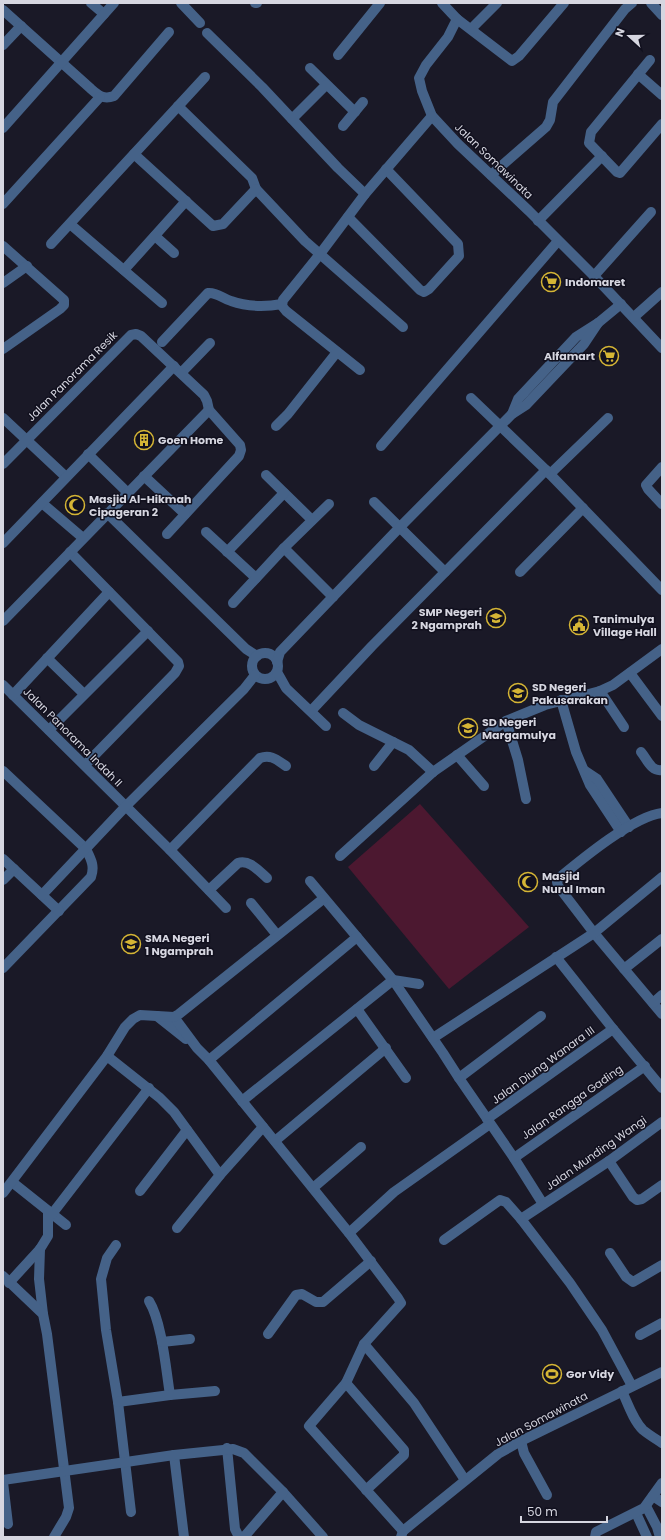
<svg xmlns="http://www.w3.org/2000/svg" width="665" height="1540" font-family="Poppins,sans-serif">
<rect width="100%" height="100%" fill="#1a1927"/>
<path fill="#4c1830" d="M420,804l109,123 -80,62 -101,-122z"/>
<g fill="none" stroke-linecap="round" stroke-linejoin="round">
<g stroke="#456288" stroke-width="10">
<path d="M91,3l13,11"/>
<path d="M181,3l19,20"/>
<path d="M255,3h2"/>
<path d="M442,3l15,16 -9,18 -22,28 -7,13 3,13 10,25 26,28 71,67 65,65 68,72"/>
<path d="M651,3l11,12"/>
<path d="M3,10l87,78c8,7 13,12 24,8l55,-64"/>
<path d="M457,19l55,42 7,-5 45,-53"/>
<path d="M471,29l26,-26"/>
<path d="M207,33l55,54 76,81 27,26"/>
<path d="M3,45l18,-19"/>
<path d="M338,55l42,-52"/>
<path d="M650,60l-59,72 -2,11 28,29 3,1 42,-49"/>
<path d="M310,68l45,44"/>
<path d="M638,74l24,21"/>
<path d="M178,106l74,72 4,11 49,52 98,86"/>
<path d="M292,119l34,-34"/>
<path d="M343,126l20,-24"/>
<path d="M3,128l111,-125"/>
<path d="M134,154l79,72 10,-2 33,-35"/>
<path d="M491,175l55,-48 4,-7 3,-18 72,-93 7,-6"/>
<path d="M3,204l97,-107"/>
<path d="M348,217l72,73 4,2 5,-3 30,-33 -1,-12 -72,-75"/>
<path d="M538,221l64,-65"/>
<path d="M70,224l92,79"/>
<path d="M155,236l19,17"/>
<path d="M51,244l154,-167"/>
<path d="M3,246l61,54v5l-4,4 -57,40"/>
<path d="M124,270l62,-69"/>
<path d="M594,276l57,-64"/>
<path d="M3,283l24,-17"/>
<path d="M634,317l28,-25"/>
<path d="M162,342l46,-49c9,-1 15,6 23,8 17,6 34,6 51,3"/>
<path d="M360,370l-74,-59 -4,-5 1,-6 37,-46 45,-60 67,-78"/>
<path d="M181,373l29,-30"/>
<path d="M471,398l75,72 116,120"/>
<path d="M512,414l6,-15 58,-62 22,-14 23,-19"/>
<path d="M3,418l63,59"/>
<path d="M276,426l12,-12 49,-62"/>
<path d="M381,446l177,-205"/>
<path d="M88,454l40,39"/>
<path d="M3,464l128,-129 5,-1 5,2 63,59 3,6 2,9 31,35 1,5 -2,6 -72,78"/>
<path d="M662,467l-16,18 2,4 14,15"/>
<path d="M550,474l58,-56"/>
<path d="M266,475l46,45"/>
<path d="M144,476l41,38"/>
<path d="M374,502l71,70"/>
<path d="M42,503l41,35"/>
<path d="M107,513l139,136 11,7"/>
<path d="M206,532l50,46"/>
<path d="M3,543l171,-177"/>
<path d="M284,548l49,49"/>
<path d="M70,552l108,110 1,4 -4,7 -90,92"/>
<path d="M227,552l57,-59"/>
<path d="M520,572l63,-64"/>
<path d="M233,603l51,-55 45,-44"/>
<path d="M3,621l206,-211"/>
<circle cx="265" cy="666" r="13"/>
<path d="M47,658l37,36"/>
<path d="M277,662l3,-10 120,-125 112,-113 14,-9 58,-61 14,-21"/>
<path d="M277,672l9,16 40,38"/>
<path d="M630,673l32,43"/>
<path d="M3,685l167,165 56,58"/>
<path d="M600,691l24,36"/>
<path d="M13,695l96,-103"/>
<path d="M561,700l15,52 14,33 31,47"/>
<path d="M311,711l61,-65 174,-176"/>
<path d="M343,713l16,12 50,25 24,22"/>
<path d="M506,721l12,39 8,39"/>
<path d="M49,730l99,-99"/>
<path d="M641,752c6,7 10,20 21,18"/>
<path d="M457,755l27,31"/>
<path d="M374,766l19,-24"/>
<path d="M3,771l83,78c5,10 9,17 5,28l-88,91"/>
<path d="M585,771l12,8 32,48"/>
<path d="M662,813c-28,3 -80,46 -103,65l-2,4 1,4 36,47 68,81"/>
<path d="M170,850l90,-92c11,-4 17,2 26,8"/>
<path d="M340,856l93,-84 73,-51 39,-16 36,-9 19,-5 13,-6 49,-36"/>
<path d="M3,859l56,52"/>
<path d="M3,880l11,-11"/>
<path d="M310,881l83,99 50,73 16,25 55,80 29,46"/>
<path d="M209,890l29,-27c11,-4 21,8 29,15"/>
<path d="M42,895l84,-89 118,-117 11,-14"/>
<path d="M251,903l26,32"/>
<path d="M556,957l57,72 49,59"/>
<path d="M624,969l38,-30"/>
<path d="M653,1003l9,-8"/>
<path d="M357,1009l49,69"/>
<path d="M157,1016l29,23"/>
<path d="M174,1017l23,31 12,12 140,173 49,65 3,5 -37,41 -18,39 -37,43 94,105"/>
<path d="M433,1038l161,-105 68,-56"/>
<path d="M107,1056l53,42 14,14 46,63"/>
<path d="M209,1060l148,-123"/>
<path d="M459,1078l82,-62"/>
<path d="M242,1101l151,-121 26,4"/>
<path d="M487,1119l126,-90"/>
<path d="M275,1141l111,-93"/>
<path d="M514,1158l131,-92"/>
<path d="M609,1161l24,36 4,3 5,-1 20,-14"/>
<path d="M12,1182l54,43"/>
<path d="M313,1188l48,-41"/>
<path d="M140,1191l47,-61"/>
<path d="M3,1193l104,-137 18,-29 8,-8 7,-4 34,2 5,-3 144,-115"/>
<path d="M52,1214l97,-126"/>
<path d="M521,1219l88,-58 53,-39"/>
<path d="M177,1228l43,-53 43,-48"/>
<path d="M349,1233l45,-41 96,-68"/>
<path d="M444,1240l56,-40 6,2 15,17 49,64 32,47 30,56"/>
<path d="M116,1245l-9,13 -6,21 5,51 12,72 13,110"/>
<path d="M40,1249l-1,30 4,35"/>
<path d="M610,1253l16,24 7,5 29,-17"/>
<path d="M3,1276l40,38 4,20 22,174 -3,9 -12,20"/>
<path d="M9,1283l31,-34 8,-13v-25"/>
<path d="M149,1301c13,21 17,69 21,94"/>
<path d="M268,1334l28,-39 6,-1 14,8h7l48,-41"/>
<path d="M640,1335l22,-12"/>
<path d="M162,1342l28,-3"/>
<path d="M364,1344l50,59 51,77"/>
<path d="M346,1383l58,67v5l-38,35"/>
<path d="M622,1391c6,13 11,29 21,39 6,5 13,9 19,13"/>
<path d="M118,1402l52,-7 45,-4"/>
<path d="M521,1441l3,12 23,42"/>
<path d="M227,1448l8,81 4,8"/>
<path d="M174,1455l10,82"/>
<path d="M3,1480l171,-25 59,-6 11,4 39,39 40,45"/>
<path d="M3,1482l5,42"/>
<path d="M653,1496l9,6"/>
<path d="M646,1506l11,21 3,10"/>
<path d="M636,1513l11,24"/>
<path d="M244,1537l39,-45"/>
<path d="M401,1537l2,-6 95,-77 23,-13 141,-69"/>
<path d="M595,1537l1,-5 48,-24 18,-25"/>
</g>
</g>
<defs>
<g id="supermarket-ring" transform="scale(1)"><circle r="9.5" fill="#11101e" stroke="#d5b535" stroke-width="1.5"/><path d="M-6-5.5h2.5l.6 2H6L4.5 2H-2.5L-4.4-4H-6ZM-1.5 3.2a1.3 1.3 0 1 0 .1 0ZM3 3.2a1.3 1.3 0 1 0 .1 0Z" fill="#d5b535"/></g>
<g id="building-ring" transform="scale(1)"><circle r="9.5" fill="#11101e" stroke="#d5b535" stroke-width="1.5"/><path d="M-4-6H4V6H1V3H-1V6H-4ZM-2.5-4.3h1.7v1.8h-1.7ZM.8-4.3h1.7v1.8H.8ZM-2.5-1h1.7V.8h-1.7ZM.8-1h1.7V.8H.8Z" fill="#d5b535"/></g>
<g id="mosque-ring" transform="scale(1)"><circle r="9.5" fill="#11101e" stroke="#d5b535" stroke-width="1.5"/><path d="M3.5-4.9A6 6 0 1 0 3.5 4.9A5 5 0 1 1 3.5-4.9Z" fill="#d5b535"/></g>
<g id="school-ring" transform="scale(1)"><circle r="9.5" fill="#11101e" stroke="#d5b535" stroke-width="1.5"/><path d="M0-5L7-2L0 1L-7-2ZM-4 1L0 2.5L4 1V4Q0 6-4 4Z" fill="#d5b535"/></g>
<g id="civic-ring" transform="scale(1)"><circle r="9.5" fill="#11101e" stroke="#d5b535" stroke-width="1.5"/><path d="M-.6-6.5H3V-4.5H.6V-3L4-1V1h2V6H-6V1h2V-1L-.6-3ZM-1.2 2.5V6h2.4V2.5Z" fill="#d5b535"/></g>
<g id="stadium-ring" transform="scale(1)"><circle r="9.5" fill="#11101e" stroke="#d5b535" stroke-width="1.5"/><path d="M0-5a6.5 5 0 1 0 0 10a6.5 5 0 1 0 0-10ZM-3.5-1.8h7v3.6h-7Z" fill="#d5b535"/></g>
</defs>
<g fill-rule="evenodd">
<use href="#supermarket-ring" x="551" y="282"/>
<use href="#supermarket-ring" x="609" y="356"/>
<use href="#building-ring" x="144" y="440"/>
<use href="#mosque-ring" x="75" y="505"/>
<use href="#school-ring" x="496" y="618"/>
<use href="#civic-ring" x="579" y="625"/>
<use href="#school-ring" x="518" y="693"/>
<use href="#school-ring" x="468" y="728"/>
<use href="#mosque-ring" x="528" y="882"/>
<use href="#school-ring" x="131" y="944"/>
<use href="#stadium-ring" x="552" y="1374"/>
</g>
<g text-anchor="middle" stroke-width="3" stroke-linejoin="round" paint-order="stroke">
<g font-size="11" fill="#d6d6e0" stroke="#11101e">
<text transform="translate(494 161) rotate(44)" y="4">Jalan Somawinata</text>
<text transform="translate(72 376) rotate(-45)" y="4">Jalan Panorama Resik</text>
<text transform="translate(73 737) rotate(45)" y="4">Jalan Panorama Indah II</text>
<text transform="translate(543 1065) rotate(-36)" y="4">Jalan Diung Wanara III</text>
<text transform="translate(572 1102) rotate(-35)" y="4">Jalan Rangga Gading</text>
<text transform="translate(596 1153) rotate(-35)" y="4">Jalan Munding Wangi</text>
<text transform="translate(541 1419) rotate(-28)" y="4">Jalan Somawinata</text>
</g>
<g font-size="11" font-weight="bold" fill="#d6d6e0" stroke="#11101e" text-anchor="start">
<text x="565" y="286">Indomaret</text>
<text x="595" y="360" text-anchor="end">Alfamart</text>
<text x="158" y="444">Goen Home</text>
<text x="89" y="503">Masjid Al-Hikmah<tspan x="89" dy="13">Cipageran 2</tspan></text>
<text x="482" y="616" text-anchor="end">SMP Negeri<tspan x="482" dy="13">2 Ngamprah</tspan></text>
<text x="593" y="623">Tanimulya<tspan x="593" dy="13">Village Hall</tspan></text>
<text x="532" y="691">SD Negeri<tspan x="532" dy="13">Pakusarakan</tspan></text>
<text x="482" y="726">SD Negeri<tspan x="482" dy="13">Margamulya</tspan></text>
<text x="542" y="880">Masjid<tspan x="542" dy="13">Nurul Iman</tspan></text>
<text x="145" y="942">SMA Negeri<tspan x="145" dy="13">1 Ngamprah</tspan></text>
<text x="566" y="1378">Gor Vidy</text>
</g>
</g>
<rect width="665" height="1540" fill="none" stroke="#d6d6e0" stroke-width="8"/>
<g transform="translate(629 36) rotate(291)" stroke="#11101e" stroke-width="3" paint-order="stroke">
<path d="M0-3L7 15L0 10L-7 15Z" fill="#d6d6e0"/>
<text y="-6" font-size="11" font-weight="bold" text-anchor="middle" fill="#d6d6e0">N</text>
</g>
<path d="M521 1516v6h86v-6" fill="none" stroke="#d6d6e0" stroke-width="2"/>
<text x="527" y="1516" font-size="12" fill="#d6d6e0" stroke="#11101e" stroke-width="3" paint-order="stroke">50 m</text>
</svg>
